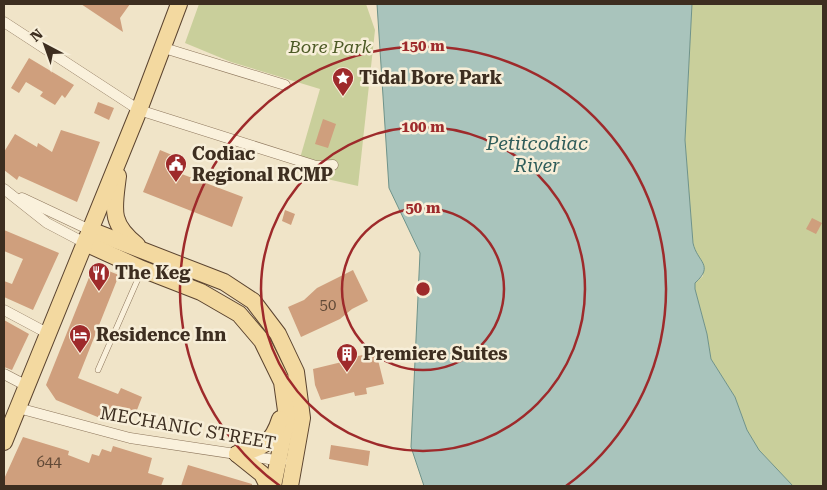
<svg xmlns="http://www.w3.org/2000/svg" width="827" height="490" font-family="'Roboto Serif',serif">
<rect width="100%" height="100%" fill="#f0e4c8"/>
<g fill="#c9cf9b">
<path d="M199,4h167l9,26 -17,156 -62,-14 24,-83 -89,-27 -46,-19z"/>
<path d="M692,4h131v482h-30l-34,-36 -12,-20 -12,-33 -24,-38 -4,-25 -12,-45v-6l8,-7 -3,-18 -5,-5 -3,-17 -7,-96z"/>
</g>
<path fill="#a9c4bc" stroke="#6f938a" d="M377,4h315l-7,136 8,103c4,19 22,22 2,40v6l12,45 4,25 24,38 12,33 12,20 34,36h-369l-13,-39 9,-194 -31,-65z"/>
<g fill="#cf9f7d">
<path d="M81,4h49l-10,14 3,14z"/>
<path d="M29,58l45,27 -9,13 -3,-3 -7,10 -15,-9 3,-4 -17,-10 -7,11 -8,-5z"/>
<path d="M98,102l16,6 -5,12 -15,-7z"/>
<path d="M323,119l13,5 -8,24 -13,-4z"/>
<path d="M61,130l39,12 -23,60 -58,-26 -2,4 -13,-10v-18l11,-18 22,13 1,-4 14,9z"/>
<path d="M160,150l12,5 7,18 64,24 -11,30 -89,-35z"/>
<path d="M285,210l10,4 -4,11 -9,-4z"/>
<path d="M812,218l10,5 -6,11 -10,-5z"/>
<path d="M4,230l55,23 -26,57 -29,-13v-16l8,3 11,-25 -19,-8z"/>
<path d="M106,270l13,5 -41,103 40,16 3,-6 21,9 -7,18 -20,-7 -3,10 -7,2 -49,-20 -10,-15 44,-110z"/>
<path d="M353,270l15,31 -16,8 -12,10 -39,18 -13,-30 16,-7 13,-12z"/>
<path d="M4,320l25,14 -17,36 -8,-3z"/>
<path d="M376,352l8,32 -18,4 1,6 -12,2 -1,-4 -33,8 -6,-15 -2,-16 33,-8 -1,-5 11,-3 2,3z"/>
<path d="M23,437l46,14 -1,4 21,8 3,-9 7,2 3,-7 9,3 2,-6 39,12 -4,15 16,5 -3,8h-157v-7z"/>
<path d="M331,445l39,6 -2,15 -39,-7z"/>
<path d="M188,465l64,19v2h-71z"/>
</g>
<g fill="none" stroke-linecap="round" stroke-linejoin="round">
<g stroke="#8d765c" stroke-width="6">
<path id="service" d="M98,370l43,-98"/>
</g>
<g stroke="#8d765c" stroke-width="11">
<g id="minor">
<path d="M4,22l135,88 177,56 17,-1"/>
<path d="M164,48l121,37"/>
<path d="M4,189l43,34 38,20"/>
<path d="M22,198l68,32"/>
<path d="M4,310l45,24"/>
<path d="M4,374l23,12"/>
<path d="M18,408l112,30 152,23"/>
</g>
</g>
<g stroke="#5b4430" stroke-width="18">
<g id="primary">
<path d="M118,176c-4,33 -9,47 19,69"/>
<path d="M90,230l134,52 29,19 25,33 18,38 6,46 -12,68"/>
<path d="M85,243l57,26 59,23 38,22 23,27 20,41 5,36 -14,68"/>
<path d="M4,442l135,-332 40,-106"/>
<path d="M237,454c24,-6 35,-9 43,-35"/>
<path d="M237,454l25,20 6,12"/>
</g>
</g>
<use href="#service" stroke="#faf1dc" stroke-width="5"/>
<use href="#minor" stroke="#faf1dc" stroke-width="10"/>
<use href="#primary" stroke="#f3d9a0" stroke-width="16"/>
</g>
<g fill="none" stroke="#9e2a2b" stroke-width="2.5">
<circle cx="423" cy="289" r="81"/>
<circle cx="423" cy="289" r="162"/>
<path d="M280 486A243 243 0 1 1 566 486"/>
</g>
<defs>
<g id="sight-pin" transform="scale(1.125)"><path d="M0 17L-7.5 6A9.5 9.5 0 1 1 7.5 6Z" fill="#9e2a2b" stroke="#f7eed8"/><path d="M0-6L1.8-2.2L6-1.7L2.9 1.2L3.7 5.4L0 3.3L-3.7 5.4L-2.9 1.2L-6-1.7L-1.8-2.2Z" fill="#fff"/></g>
<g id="civic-pin" transform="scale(1.125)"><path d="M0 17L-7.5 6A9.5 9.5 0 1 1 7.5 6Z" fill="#9e2a2b" stroke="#f7eed8"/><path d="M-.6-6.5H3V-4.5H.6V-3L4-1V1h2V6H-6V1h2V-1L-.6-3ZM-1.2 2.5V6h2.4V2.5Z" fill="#fff"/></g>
<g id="restaurant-pin" transform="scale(1.125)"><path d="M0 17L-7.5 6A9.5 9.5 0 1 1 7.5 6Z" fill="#9e2a2b" stroke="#f7eed8"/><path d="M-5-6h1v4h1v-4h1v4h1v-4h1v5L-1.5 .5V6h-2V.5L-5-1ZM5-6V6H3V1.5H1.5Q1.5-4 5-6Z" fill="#fff"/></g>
<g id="hotel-pin" transform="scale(1.125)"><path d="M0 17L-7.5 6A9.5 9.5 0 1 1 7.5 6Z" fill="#9e2a2b" stroke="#f7eed8"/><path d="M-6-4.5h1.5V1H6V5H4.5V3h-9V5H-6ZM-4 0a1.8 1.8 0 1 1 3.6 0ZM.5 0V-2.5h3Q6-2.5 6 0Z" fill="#fff"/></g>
<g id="building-pin" transform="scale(1.125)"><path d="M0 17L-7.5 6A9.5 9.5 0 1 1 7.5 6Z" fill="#9e2a2b" stroke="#f7eed8"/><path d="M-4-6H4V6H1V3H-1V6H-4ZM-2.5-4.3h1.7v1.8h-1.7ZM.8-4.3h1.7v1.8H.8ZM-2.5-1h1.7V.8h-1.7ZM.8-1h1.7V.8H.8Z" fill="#fff"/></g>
</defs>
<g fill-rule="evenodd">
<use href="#sight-pin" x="343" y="78"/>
<use href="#civic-pin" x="176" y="164"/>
<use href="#restaurant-pin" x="99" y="273"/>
<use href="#hotel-pin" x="80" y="335"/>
<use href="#building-pin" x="347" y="354"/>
</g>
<g text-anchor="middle" stroke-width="5" stroke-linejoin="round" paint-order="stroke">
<g font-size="15" fill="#624a37">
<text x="328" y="310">50</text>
<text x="49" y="467">644</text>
</g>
<g font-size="18" font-style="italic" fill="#4d5a26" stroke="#f7eed8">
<text x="330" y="53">Bore Park</text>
</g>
<g font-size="18" font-weight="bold" fill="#3d2e20" stroke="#f7eed8" text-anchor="start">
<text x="359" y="84">Tidal Bore Park</text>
<text x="192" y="160">Codiac<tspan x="192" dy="21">Regional RCMP</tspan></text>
<text x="115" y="279">The Keg</text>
<text x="96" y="341">Residence Inn</text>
<text x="363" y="360">Premiere Suites</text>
</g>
<g font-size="18" fill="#3d2e20" stroke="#f7eed8">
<text transform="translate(188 428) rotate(10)" y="6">MECHANIC STREET</text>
</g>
<g font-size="19" font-style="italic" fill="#2f5d5a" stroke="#f7eed8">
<text x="537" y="150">Petitcodiac<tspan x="537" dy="22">River</tspan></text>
</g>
</g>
<circle cx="423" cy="289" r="8" fill="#9e2a2b" stroke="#f7eed8" stroke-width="2.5"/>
<g font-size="15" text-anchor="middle" font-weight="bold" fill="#9e2a2b" stroke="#f7eed8" stroke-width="5" stroke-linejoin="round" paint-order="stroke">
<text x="423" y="51">150 m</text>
<text x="423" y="132">100 m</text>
<text x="423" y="213">50 m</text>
</g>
<rect width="827" height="490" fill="none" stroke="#3d2e20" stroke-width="10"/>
<g transform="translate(45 45) rotate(319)" stroke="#f7eed8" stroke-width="4" paint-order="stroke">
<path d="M0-4L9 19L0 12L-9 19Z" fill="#3d2e20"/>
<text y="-8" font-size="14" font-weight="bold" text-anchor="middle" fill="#3d2e20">N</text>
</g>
</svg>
